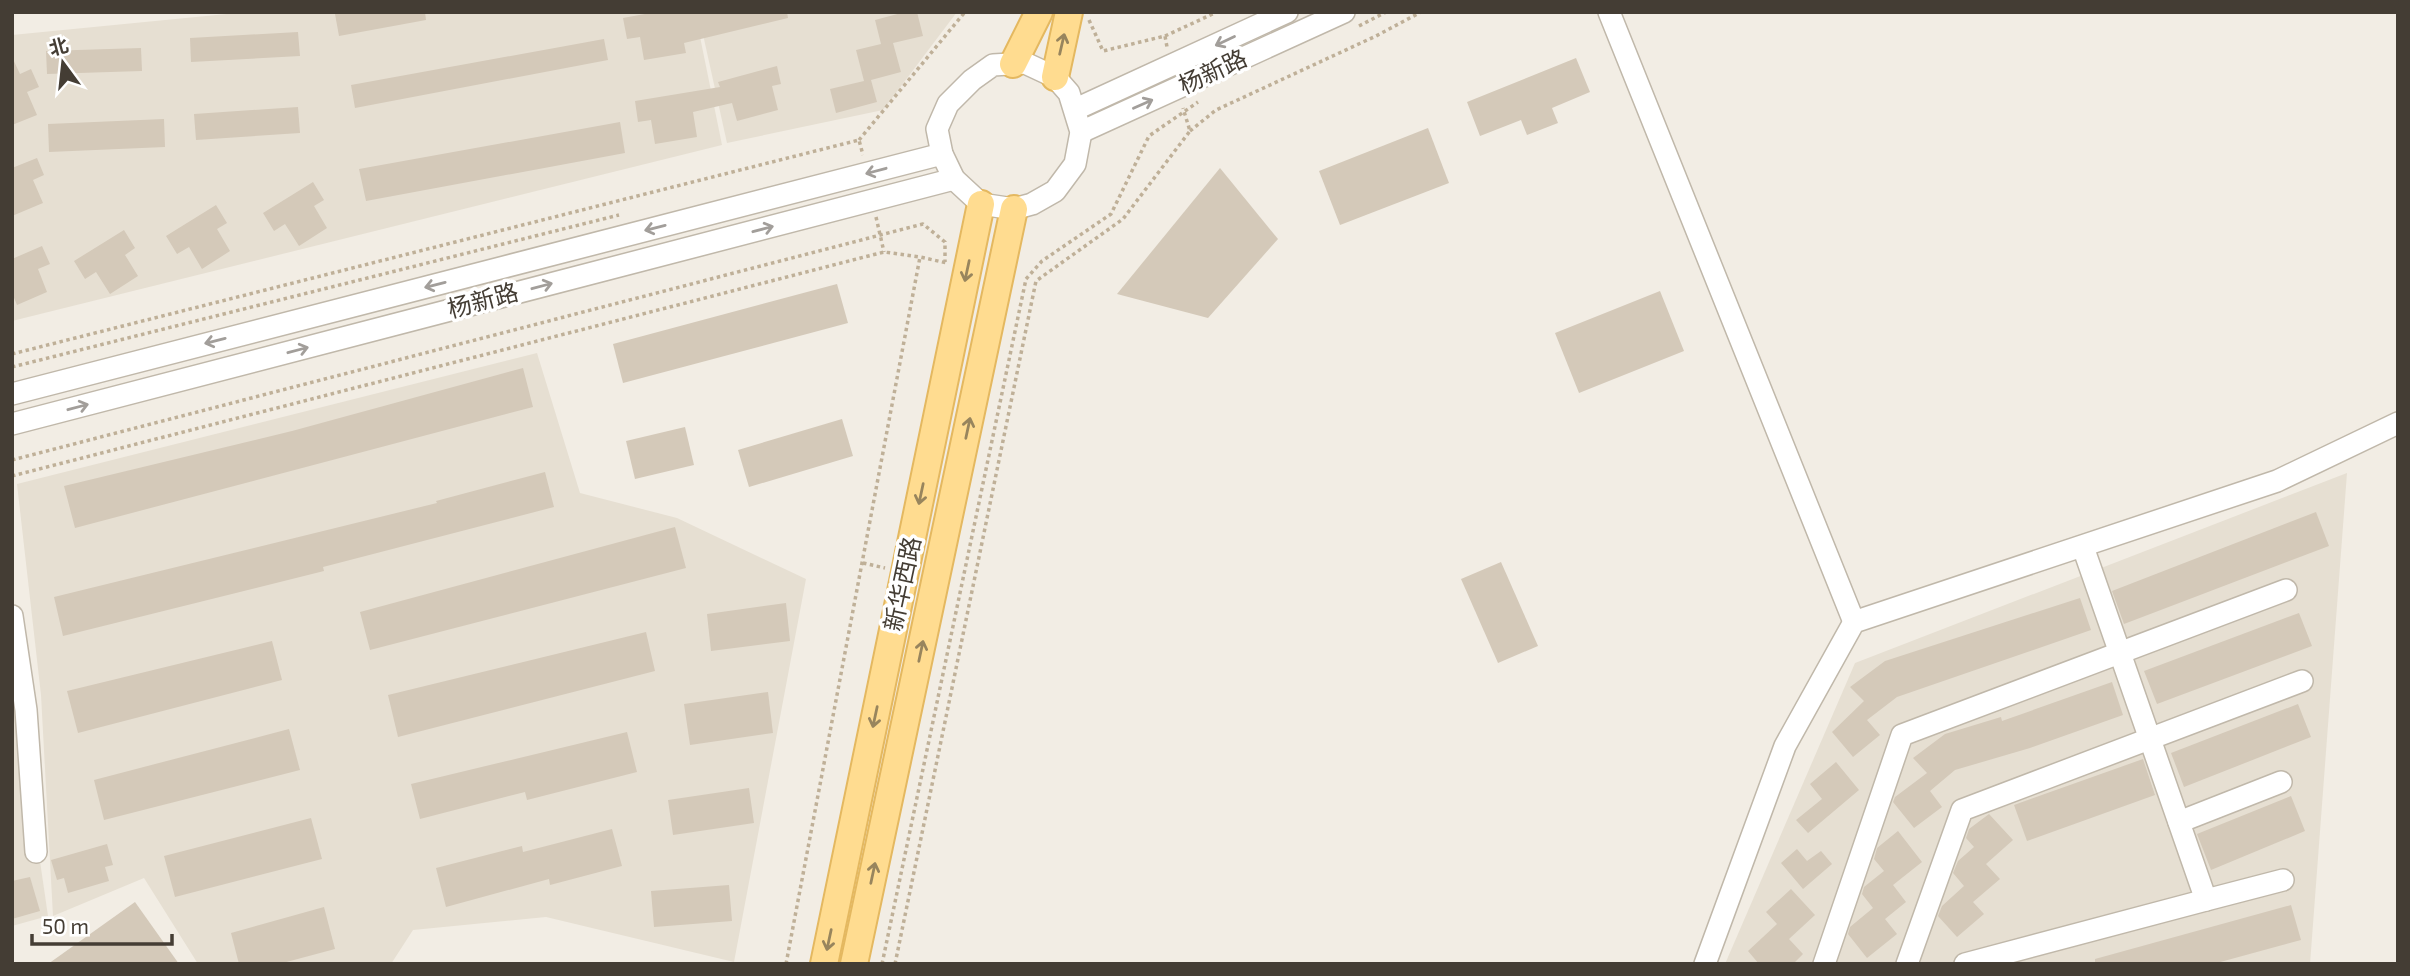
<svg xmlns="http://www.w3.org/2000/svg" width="2410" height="976" font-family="'Exo 2','Noto Sans SC',sans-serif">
<rect width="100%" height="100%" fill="#f2ede4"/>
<g fill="#e6dfd2">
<path d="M247,12h448l27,133 -710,176v-286z"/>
<path d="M698,12h259l-74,98 -156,33z"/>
<path d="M537,353l43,140 97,25 129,61 -72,383 -188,-45 -133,13 -22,34h-193l-54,-86 -91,38 -12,-221 -24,-211z"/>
<path d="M2347,473l-37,491h-585l130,-301z"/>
<path d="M12,669l36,247 -36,10z"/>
</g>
<g fill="#d4c9b9">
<path d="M345,12h80l1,8 -87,16 -4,-22z"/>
<path d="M656,12h131l1,6 -104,25 2,10 -42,7 -4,-23 -13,2 -4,-21z"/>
<path d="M905,12h12l6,24 -30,7 8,29 -30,8 6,22 -41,11 -6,-24 34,-8 -8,-31 25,-6 -6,-24z"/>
<path d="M298,32l2,24 -109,6 -1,-24z"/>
<path d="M604,39l4,21 -253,48 -4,-23z"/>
<path d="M141,48l1,23 -95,3 -1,-23z"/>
<path d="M12,57l8,17 11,-5 8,18 -12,5 10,23 -25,10z"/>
<path d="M1576,58l14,34 -38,16 6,15 -31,12 -6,-15 -41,16 -13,-34z"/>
<path d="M777,66l4,18 -9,2 6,24 -41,11 -5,-18 -39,9 4,25 -42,7 -4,-24 -13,2 -3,-21 85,-14 -2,-5z"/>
<path d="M298,107l2,26 -104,7 -2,-26z"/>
<path d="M164,119l1,28 -116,5 -1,-28z"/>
<path d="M620,122l5,31 -259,48 -7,-32z"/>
<path d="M1428,128l21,55 -109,42 -21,-54z"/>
<path d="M37,158l7,17 -11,5 10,23 -31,13v-48z"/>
<path d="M1220,168l58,71 -70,79 -91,-24z"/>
<path d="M313,182l11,18 -10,6 13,22 -28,18 -14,-22 -11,7 -11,-18z"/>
<path d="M216,205l11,18 -10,6 13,22 -28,18 -13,-22 -12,7 -11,-18z"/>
<path d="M124,230l11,18 -10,7 13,21 -28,18 -14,-22 -11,7 -11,-18z"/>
<path d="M42,246l8,18 -12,5 9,23 -30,13 -5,-12v-34z"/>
<path d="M837,284l11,39 -225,60 -10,-39z"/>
<path d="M1660,291l24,60 -105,42 -24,-60z"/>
<path d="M523,368l10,39 -458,121 -11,-42 228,-55z"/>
<path d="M842,419l11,37 -104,31 -11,-37z"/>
<path d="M685,427l9,38 -59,14 -9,-38z"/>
<path d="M545,472l9,35 -231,60 1,4 -261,65 -9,-39 383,-94 -1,-2z"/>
<path d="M2316,512l13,34 -205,78 -12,-33z"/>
<path d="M675,527l11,41 -316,82 -10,-38z"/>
<path d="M1501,562l37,84 -40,17 -37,-84z"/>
<path d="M2080,598l11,32 -194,67 -30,23 13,15 -27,22 -21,-25 32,-31 -14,-14 35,-26z"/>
<path d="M786,603l4,38 -79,10 -4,-37z"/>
<path d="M2299,613l13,33 -155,58 -13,-33z"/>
<path d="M646,632l9,39 -257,66 -10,-42z"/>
<path d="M272,641l10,39 -204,53 -11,-42z"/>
<path d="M2112,682l11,33 -93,33 -75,22 -25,21 12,16 -28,21 -21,-26 2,-5 32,-24 -14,-15 32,-24 56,-17 1,4z"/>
<path d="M768,692l5,41 -83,12 -6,-41z"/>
<path d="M2298,704l13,33 -127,50 -13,-34z"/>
<path d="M289,729l11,41 -196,50 -10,-40z"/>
<path d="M627,732l10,40 -110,28 -2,-8 -105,27 -9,-35z"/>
<path d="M2143,759l12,36 -128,46 -13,-36z"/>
<path d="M1836,762l23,28 -51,43 -12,-13 26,-21 -12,-15z"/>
<path d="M749,788l5,35 -81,12 -5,-35z"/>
<path d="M2291,796l14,35 -94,39 -14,-36z"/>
<path d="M1989,814l24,26 -27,24 14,15 -27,23 11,12 -27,23 -19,-21 4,-10 22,-20 -11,-13 5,-12 16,-14 -8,-9 3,-9z"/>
<path d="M311,818l11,41 -147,38 -11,-41z"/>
<path d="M612,829l10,37 -72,19 -1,-6 -103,28 -10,-39 86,-22 1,6z"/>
<path d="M1898,831l24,31 -29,23 13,17 -21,17 12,15 -30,24 -19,-24 2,-7 23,-19 -11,-14 2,-7 20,-16 -10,-12 3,-11z"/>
<path d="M107,844l6,21 -8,2 4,14 -41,12 -4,-15 -7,2 -6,-20z"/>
<path d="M1797,849l10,12 14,-10 11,13 -29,25 -22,-26z"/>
<path d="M30,877l10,34 -28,8v-38z"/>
<path d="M729,885l3,36 -78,6 -3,-36z"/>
<path d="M1791,889l24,26 -26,24 14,15 -10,10h-34l-11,-13 29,-27 -11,-12z"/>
<path d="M135,902l44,62h-131z"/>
<path d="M2291,905l10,35 -88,24h-118v-5z"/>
<path d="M324,907l11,42 -56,15h-40l-8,-31z"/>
</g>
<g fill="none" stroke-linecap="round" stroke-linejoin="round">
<g stroke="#c0b8aa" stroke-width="24">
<g id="minor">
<path d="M1609,12l245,610"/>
<path d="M1025,63l30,14 14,16 12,39 -6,32 -20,27 -23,13 -18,5 -33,-5 -27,-25 -12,-25 -5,-25 11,-25 24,-24 21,-15z"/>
<path d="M1076,109l211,-97"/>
<path d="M1081,132l263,-120"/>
<path d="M12,394l930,-240"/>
<path d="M12,424l942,-245"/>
<path d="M12,616l14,94 10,142"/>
<path d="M2179,822l102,-40"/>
<path d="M2206,900l77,-20"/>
<path d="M1705,964l80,-218 69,-124 423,-141 121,-58"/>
<path d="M1824,964l78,-229 384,-145"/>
<path d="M1907,964l55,-154 340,-129"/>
<path d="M1965,964l241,-64 -123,-353"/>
</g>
</g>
<g stroke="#e4b860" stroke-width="30">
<g id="major">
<path d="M1013,64l26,-52"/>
<path d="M1055,77l14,-65"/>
<path d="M824,964l157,-760"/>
<path d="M854,964l160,-755"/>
</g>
</g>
<g stroke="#bfb098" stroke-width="3.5" stroke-dasharray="3.5 3.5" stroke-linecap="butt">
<path d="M1089,20l14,31 62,-15 2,11"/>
<path d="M1359,26l27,-14"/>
<path d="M1165,36l52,-24"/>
<path d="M1190,131l26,-21 160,-74 45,-24"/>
<path d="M859,140l106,-128"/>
<path d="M876,217l8,35"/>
<path d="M12,354l847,-214 4,15"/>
<path d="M12,367l607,-152"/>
<path d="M12,460l911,-236 22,18v20"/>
<path d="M12,476l872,-224 36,5"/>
<path d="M863,563l22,5"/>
<path d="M786,964l134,-707 27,6"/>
<path d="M882,964l144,-685 16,-18 69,-47 38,-78 49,-34"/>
<path d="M895,964l141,-683 87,-62 67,-88 -7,-23"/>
</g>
<use href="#minor" stroke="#fff" stroke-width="21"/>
<use href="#major" stroke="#ffdc90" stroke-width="26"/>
</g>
<defs><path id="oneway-shaft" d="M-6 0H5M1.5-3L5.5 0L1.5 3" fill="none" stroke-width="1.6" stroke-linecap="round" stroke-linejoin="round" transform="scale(1.75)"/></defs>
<g stroke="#a29e9a">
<use href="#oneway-shaft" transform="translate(1225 41) rotate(155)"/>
<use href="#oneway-shaft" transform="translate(1143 104) rotate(-24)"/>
<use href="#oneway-shaft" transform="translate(876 171) rotate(165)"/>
<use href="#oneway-shaft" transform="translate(655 228) rotate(166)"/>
<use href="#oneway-shaft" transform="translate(763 229) rotate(-15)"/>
<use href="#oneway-shaft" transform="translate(435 285) rotate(166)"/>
<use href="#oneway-shaft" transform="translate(542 286) rotate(-15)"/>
<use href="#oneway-shaft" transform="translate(215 341) rotate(166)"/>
<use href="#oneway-shaft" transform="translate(298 350) rotate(-15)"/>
<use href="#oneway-shaft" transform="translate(78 407) rotate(-15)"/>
</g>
<g stroke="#98855d">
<use href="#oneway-shaft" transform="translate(1062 44) rotate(-77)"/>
<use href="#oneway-shaft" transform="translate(967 271) rotate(102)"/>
<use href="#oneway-shaft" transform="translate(968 428) rotate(-78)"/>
<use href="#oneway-shaft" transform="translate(921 494) rotate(102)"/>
<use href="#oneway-shaft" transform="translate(921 651) rotate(-78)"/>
<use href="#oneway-shaft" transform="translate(875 717) rotate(102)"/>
<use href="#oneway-shaft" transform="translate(873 873) rotate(-78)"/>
<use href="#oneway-shaft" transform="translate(829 940) rotate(102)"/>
</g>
<g text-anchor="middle" stroke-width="7" stroke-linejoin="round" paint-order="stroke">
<g font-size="24" fill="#443d34" stroke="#fff">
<text transform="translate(1213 72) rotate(-25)" y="8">杨新路</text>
<text transform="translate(483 301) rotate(-15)" y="8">杨新路</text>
<text transform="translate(903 584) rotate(-78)" y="8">新华西路</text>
</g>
</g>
<rect width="2410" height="976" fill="none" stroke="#443d34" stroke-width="28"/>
<g transform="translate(63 63) rotate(345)" stroke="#ffffff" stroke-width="5" paint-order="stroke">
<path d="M0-5L12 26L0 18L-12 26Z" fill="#443d34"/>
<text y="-10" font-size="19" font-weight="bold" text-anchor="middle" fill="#443d34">北</text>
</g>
<path d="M32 934v10h140v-10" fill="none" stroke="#443d34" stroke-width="3.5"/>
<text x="42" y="934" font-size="21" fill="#443d34" stroke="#ffffff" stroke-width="5" paint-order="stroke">50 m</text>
</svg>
